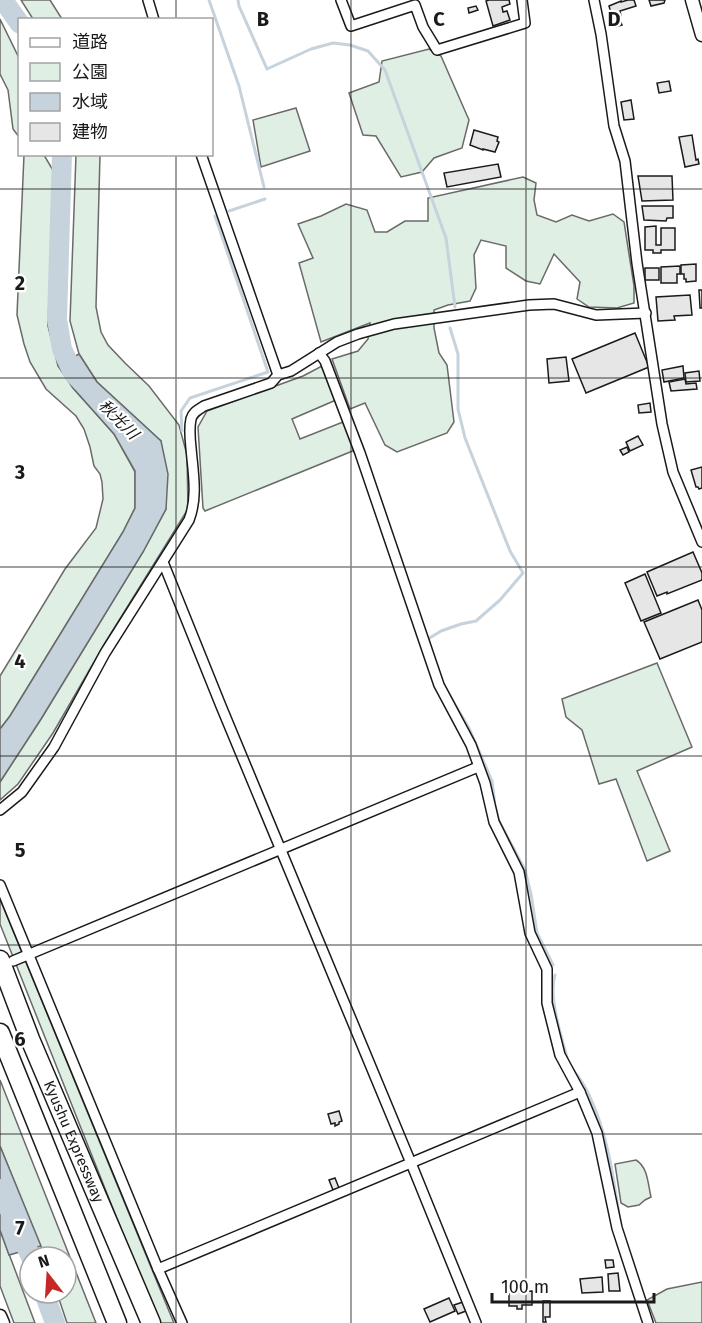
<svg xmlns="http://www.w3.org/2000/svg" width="702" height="1323" font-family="'Fira Sans','Noto Sans JP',sans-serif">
<rect width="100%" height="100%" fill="#fff"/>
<g fill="#e0efe3" stroke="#6a6a6a" stroke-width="1.5">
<path d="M21,0h29l12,19h-29z"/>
<path d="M0,19l19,39v79l-6,-8 -5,-39 -8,-16z"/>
<path d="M429,49l12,7 28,64 -7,28 -28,10 -12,14 -21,5 -25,-41 -13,-1 -14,-42 30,-11 3,-21z"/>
<path d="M296,108l14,43 -49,16 -8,-47z"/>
<path d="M24,155h20l10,17 -6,154 10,40 15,22 41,46 21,38v36l-12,24 -113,184 -10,13v-53l65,-107 31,-41 7,-29 -1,-17 -2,-8 -6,-8 -4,-19 -6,-18 -8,-13 -30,-27 -16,-27 -6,-18 -7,-29z"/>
<path d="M76,155h24l-4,152 5,25 7,13 17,18 24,23 30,39 8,30 1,54 -83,134 -52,90 -35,51 -18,16v-18l41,-63 102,-167 23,-43 -5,-68 -64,-59 -18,-28 -9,-33z"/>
<path d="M523,177l13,6 -2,17 3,15 19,7 16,-7 17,6 24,-7 11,8 10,64v17l-17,5 -28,-1 -12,-8 3,-17 -26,-28 -14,30 -14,-3 -20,-13v-22l-25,-6 -7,15 2,33 -6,13 -22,4 -14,5v18l5,25 8,12 7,57 -7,11 -50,19 -12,-7 -20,-42 -15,6 -18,-50 26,-8 10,-12 2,-16 -49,19 -22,-79 14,-5 -15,-34 23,-8 25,-12 21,6 8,22h12l18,-11h23v-23z"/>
<path d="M322,366l14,34 -44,19 8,20 43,-17 12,28 -150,61 -2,-3 -5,-81 9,-16 96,-35z"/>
<path d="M657,663l35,84 -55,24 33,80 -23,10 -31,-82 -17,5 -17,-54 -16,-13 -4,-18z"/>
<path d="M0,899l169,412 5,12h-15l-5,-11 -154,-388z"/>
<path d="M0,1080l96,243h-29l-10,-30h9v-36h-21l-45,-111z"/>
<path d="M636,1160c12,7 12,25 15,37l-6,3 -6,5 -11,2 -7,-4 -6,-39z"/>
<path d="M0,1230l35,93h-21l-14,-37z"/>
<path d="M702,1282v41h-46l-9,-23 20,-11z"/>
</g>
<g fill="#c6d2dc" stroke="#6a6a6a" stroke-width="1.5">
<path d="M79,354l18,28 64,59 7,33 -2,35 -23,43 -102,167 -41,63v-53l10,-13 113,-184 12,-24v-37l-21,-37 -41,-46 -15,-23z"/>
<path d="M0,1146l41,100 -32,9 -9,-25z"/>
</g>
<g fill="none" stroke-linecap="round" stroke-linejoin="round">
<g stroke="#c6d2dc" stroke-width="3">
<path d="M209,0l30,86 25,101"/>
<path d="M238,0l1,6 28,63 44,-20 22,-6 17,2 18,6 17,19 61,168 9,69"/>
<path d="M229,211l36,-12"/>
<path d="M182,431l-1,-20 9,-13 78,-26 -53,-156"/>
<path d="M429,642l-1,-3 13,-8 20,-7 15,-3 24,-21 23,-27 -13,-22 -45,-113 -7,-29v-55l-8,-26"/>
<path d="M445,688l24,40 23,53 3,25 4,15 26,49 6,24 6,39 16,32"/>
<path d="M555,975c-7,22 7,64 13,86"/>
<path d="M571,1067c7,9 14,18 18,28 20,42 25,87 32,133"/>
</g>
<g stroke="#c6d2dc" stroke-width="20">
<path d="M3,0l17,24"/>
<path d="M62,154l-5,165 5,30 11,24 9,9"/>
<path d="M0,1189l31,68"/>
<path d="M44,1293l11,30"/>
</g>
</g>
<g fill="#e6e6e6" stroke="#1a1a1a" stroke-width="1.5">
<path d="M489,0h20l1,4 -8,3 1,5 4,-1 3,9 -17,6 -7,-25z"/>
<path d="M628,0h6l2,6 -16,5 1,5 -2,1 3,8 -7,2 -6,-14h2l-2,-7 12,-5v1z"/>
<path d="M649,0h16l-1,3 -13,3z"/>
<path d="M476,6l2,4 -9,3 -1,-5z"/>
<path d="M669,81l2,10 -12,2 -2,-10z"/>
<path d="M631,100l3,19 -10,1 -3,-18z"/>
<path d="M474,130l24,7 -1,4 2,1 -4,10 -12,-3v1l-13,-5z"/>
<path d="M692,135l4,25 2,-1 1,5 -14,3 -6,-30z"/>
<path d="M498,164l3,13 -54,10 -3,-14z"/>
<path d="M638,176h34l1,24 -31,1z"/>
<path d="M642,206h31v12h-6l-1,3 -22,-1z"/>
<path d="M656,226v19h5v-17h14v22h-14v3h-8v-3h-8v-23z"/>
<path d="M696,264v17l-10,1v-3h-2v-5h-3v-9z"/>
<path d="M680,266v8h-3v9h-16v-16z"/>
<rect x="645" y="268" width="14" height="12"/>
<path d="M699,290h3v18h-2z"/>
<path d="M690,295l2,20 -18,1 1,4 -17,1 -2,-24z"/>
<path d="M635,333l14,34 -63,26 -14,-34z"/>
<path d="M566,357l3,24 -20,2 -2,-24z"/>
<path d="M683,366l1,12 -20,4 -2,-12z"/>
<path d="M699,371l1,10 -14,1 -1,-9z"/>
<path d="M685,379l1,5 10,-1 1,6 -26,2 -2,-9z"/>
<path d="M650,403l1,9 -12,1 -1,-8z"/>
<path d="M638,436l5,9 -13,6 -4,-9z"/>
<path d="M627,447l2,5 -6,3 -3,-5z"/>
<path d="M702,467v21l-3,1 -1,-2h-2l-5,-17z"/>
<path d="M693,552l9,21v7l-35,14v-2l-10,4 -10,-24z"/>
<path d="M645,574l16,39 -20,8 -16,-38z"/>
<path d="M698,600l4,10v32l-42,17 -16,-37z"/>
<path d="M339,1111l3,10 -3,1v2l-4,2v-3l-4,1 -3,-10z"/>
<path d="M335,1178l4,10 -6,2 -4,-10z"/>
<path d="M605,1260h8l1,7 -8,1z"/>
<path d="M618,1273l2,18h-11l-1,-17z"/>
<path d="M602,1277l1,15 -21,1 -2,-14z"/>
<path d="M532,1291v14h-10v4h-5v-3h-8v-14z"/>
<path d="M449,1298l6,13 -25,11 -6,-13z"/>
<path d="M543,1301h7v16h-5l1,5h-3z"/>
<path d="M463,1302l3,9 -8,3 -4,-9z"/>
</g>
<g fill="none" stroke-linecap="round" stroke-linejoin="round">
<g stroke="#1a1a1a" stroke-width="12">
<g id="minor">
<path d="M148,0l6,20"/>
<path d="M341,0l10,26 64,-21 8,22 14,23 88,-27 -3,-23"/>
<path d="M594,0l7,34 13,92 11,35 12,102 25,161 11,48 29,70"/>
<path d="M201,154l77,221"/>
<path d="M319,353l6,8 35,92 79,232 32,60 14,38 9,39 25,50 11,61 17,36v34l13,52 20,37 17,41 20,95 31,95"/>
<path d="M163,562l58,144 190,457 65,160"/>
<path d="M0,810l22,-18 32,-45 51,-94 84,-133c9,-23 4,-48 2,-72 -1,-9 -2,-20 0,-29 2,-7 7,-9 13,-13l67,-23 7,-8 13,-4 46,-29 21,-8 36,-10 135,-19 25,-1 42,11 50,-2"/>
<path d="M0,885l158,384 24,54"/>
<path d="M13,961l465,-194"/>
<path d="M158,1269l422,-177"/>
</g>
</g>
<g stroke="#1a1a1a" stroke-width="15">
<g id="tertiary">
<path d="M692,0l10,35"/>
<path d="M0,1316l3,7"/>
</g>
</g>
<g stroke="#1a1a1a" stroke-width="21">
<g id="motorway">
<path id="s1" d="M0,960l30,79 121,284"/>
<path d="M0,1033l117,290"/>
</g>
</g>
<use href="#minor" stroke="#fff" stroke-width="9"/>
<use href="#tertiary" stroke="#fff" stroke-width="12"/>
<use href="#motorway" stroke="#fff" stroke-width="18"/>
</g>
<path fill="none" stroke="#1a1a1a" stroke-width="1.5" stroke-opacity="0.55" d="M176,0v20M351,0v1323M526,0v1323M176,154v1169M0,189h702M0,378h702M0,567h702M0,756h702M0,945h702M0,1134h702"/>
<g text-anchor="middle" stroke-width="4.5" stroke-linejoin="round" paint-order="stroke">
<g font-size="15" fill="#1a1a1a" stroke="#fff">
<text dy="5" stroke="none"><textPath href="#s1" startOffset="196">Kyushu Expressway</textPath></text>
</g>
<g font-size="16" font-style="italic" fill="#1a1a1a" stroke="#fff">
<text transform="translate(119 419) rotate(45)" y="6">秋光川</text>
</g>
</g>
<g font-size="20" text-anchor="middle" font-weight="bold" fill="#1a1a1a" stroke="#fff" stroke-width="4.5" stroke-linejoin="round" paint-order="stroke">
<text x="263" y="26">B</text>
<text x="439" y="26">C</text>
<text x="614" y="26">D</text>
<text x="20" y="290">2</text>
<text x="20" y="479">3</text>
<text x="20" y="668">4</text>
<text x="20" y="857">5</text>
<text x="20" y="1046">6</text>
<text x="20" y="1235">7</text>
</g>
<rect x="18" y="18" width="195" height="138" fill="#ffffff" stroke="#a3a3a3" stroke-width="1.5"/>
<rect x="30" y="38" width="30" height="9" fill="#ffffff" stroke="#a3a3a3" stroke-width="1.5"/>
<text x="72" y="48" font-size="18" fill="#1a1a1a">道路</text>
<rect x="30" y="63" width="30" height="18" fill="#e0efe3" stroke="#a3a3a3" stroke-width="1.5"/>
<text x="72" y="78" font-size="18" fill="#1a1a1a">公園</text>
<rect x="30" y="93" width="30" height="18" fill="#c6d2dc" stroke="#a3a3a3" stroke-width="1.5"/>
<text x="72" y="108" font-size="18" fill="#1a1a1a">水域</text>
<rect x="30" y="123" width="30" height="18" fill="#e6e6e6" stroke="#a3a3a3" stroke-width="1.5"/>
<text x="72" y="138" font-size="18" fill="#1a1a1a">建物</text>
<g transform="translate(48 1275) rotate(343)"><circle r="28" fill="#ffffff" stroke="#a3a3a3" stroke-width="1.5"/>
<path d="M0-4.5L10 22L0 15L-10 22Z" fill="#c62828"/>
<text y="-9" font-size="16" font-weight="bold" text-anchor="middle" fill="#1a1a1a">N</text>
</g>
<path d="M492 1293v9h162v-9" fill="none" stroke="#1a1a1a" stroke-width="3"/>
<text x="501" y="1293" font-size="18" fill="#1a1a1a" stroke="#ffffff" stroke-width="4.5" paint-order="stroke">100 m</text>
</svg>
